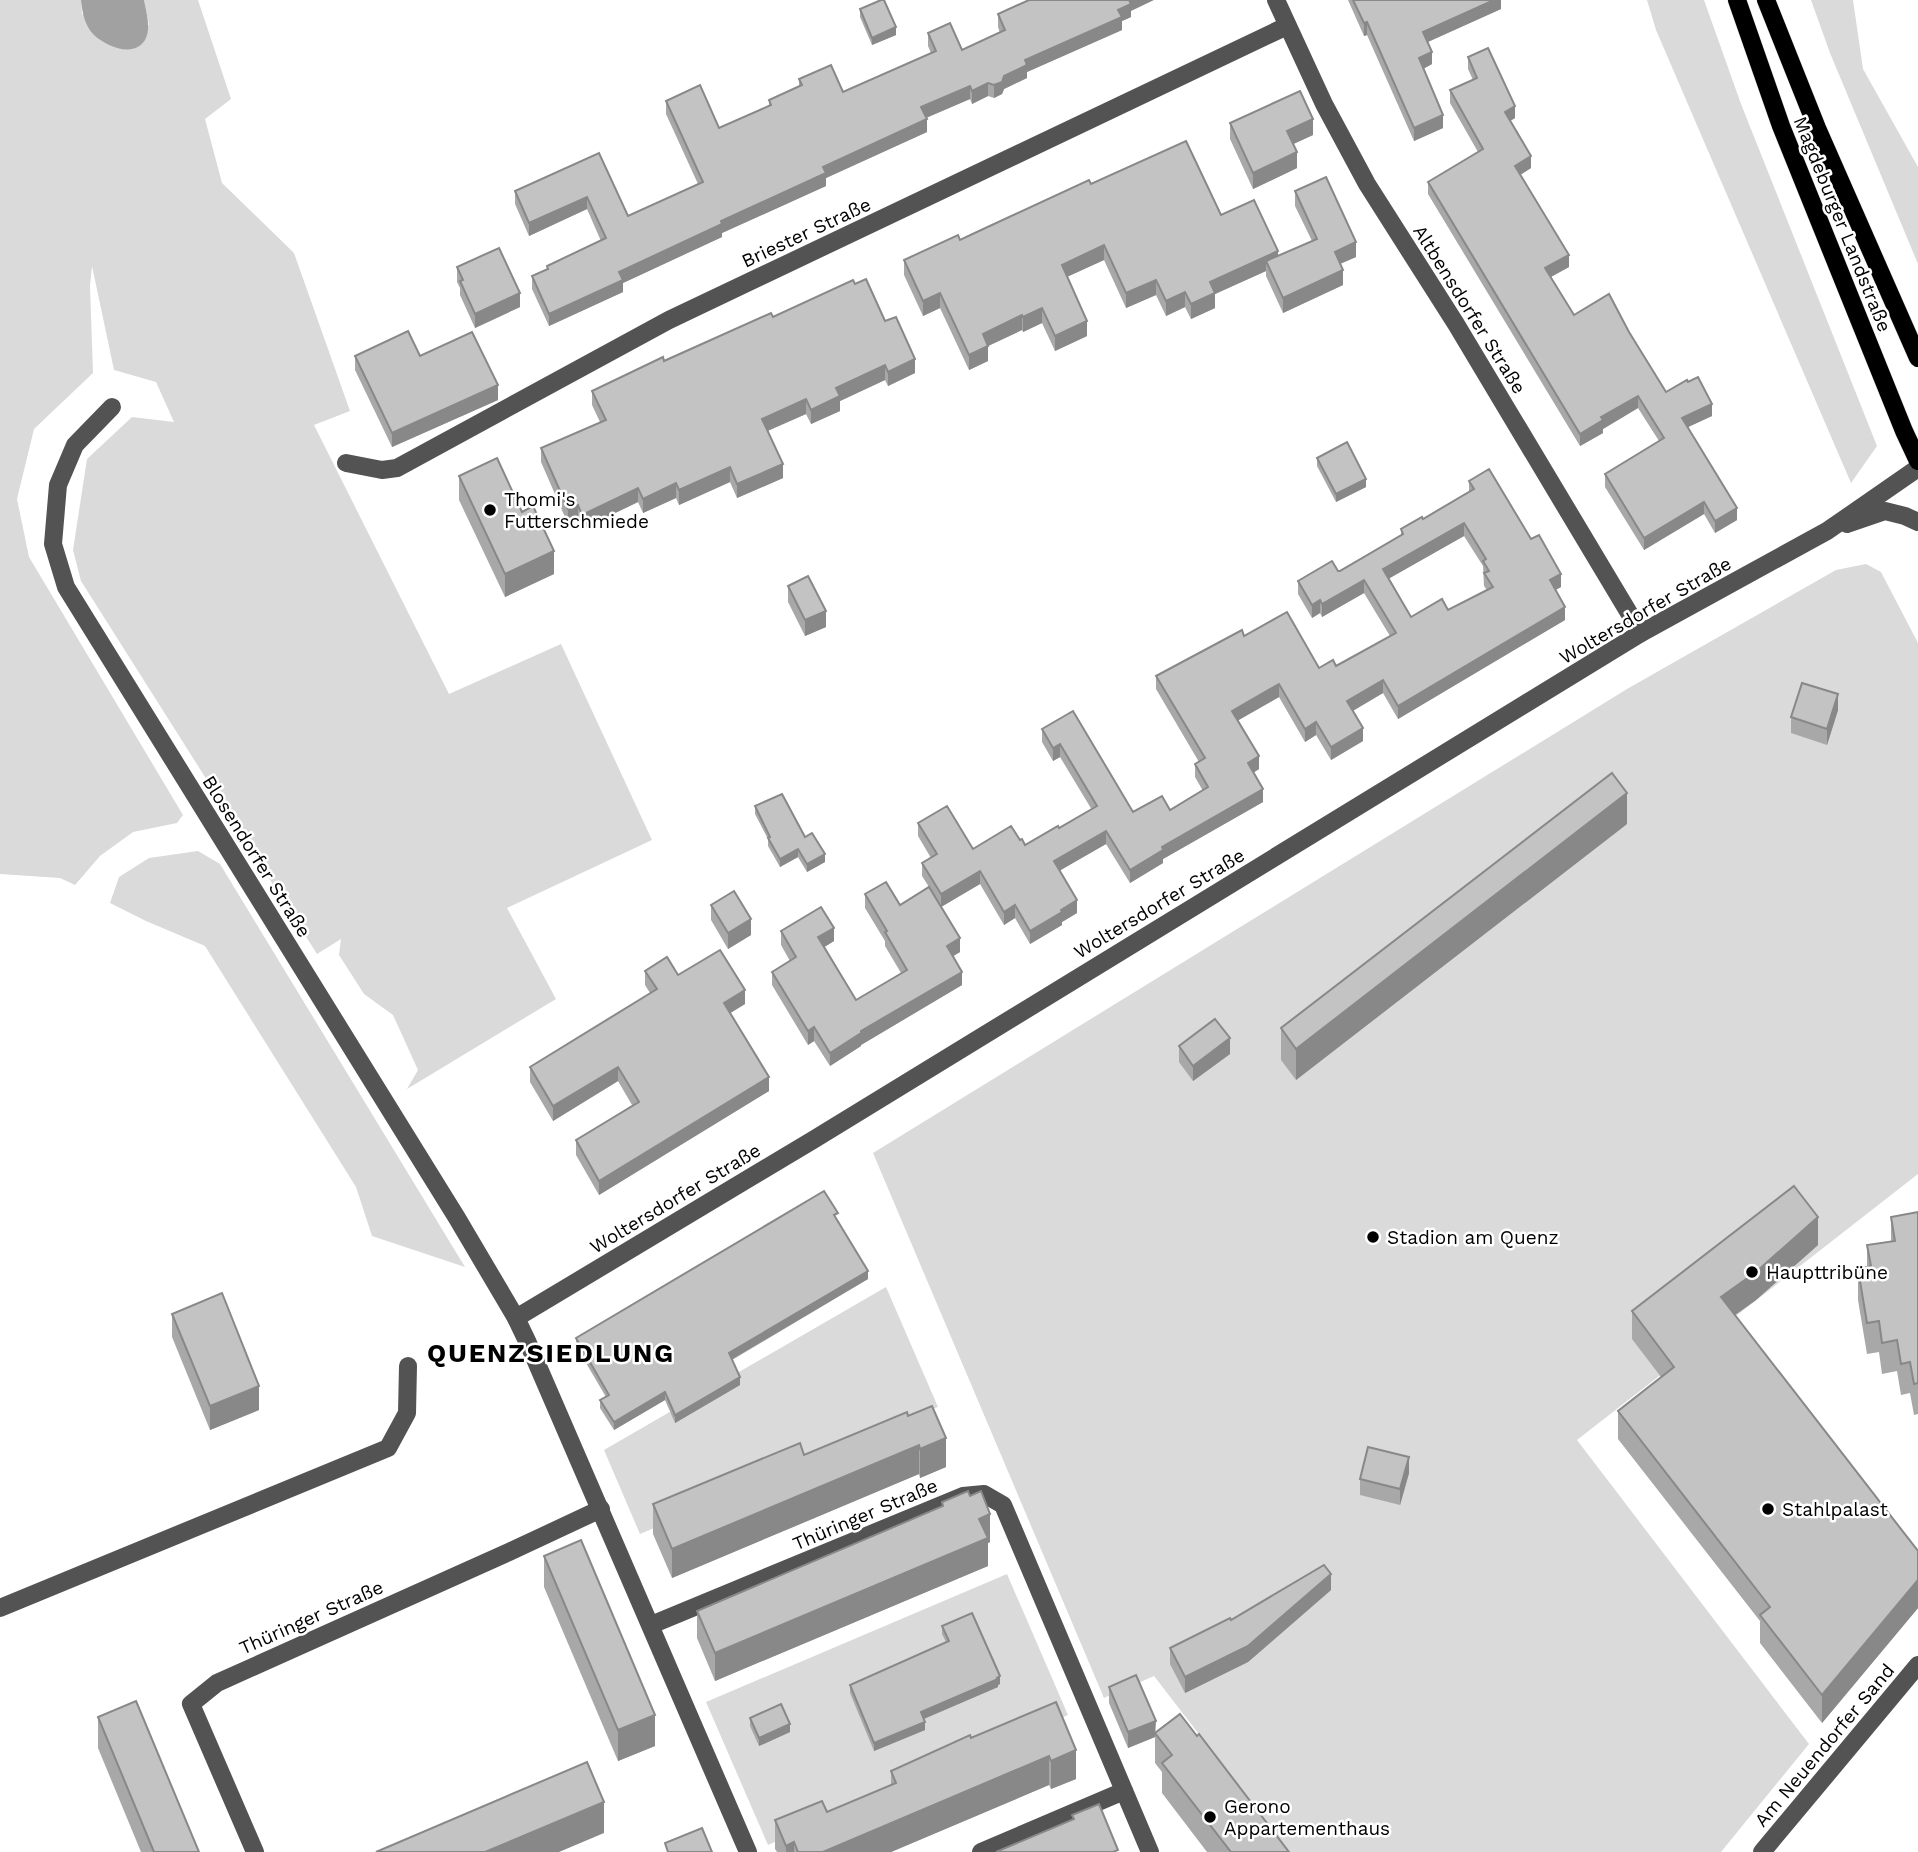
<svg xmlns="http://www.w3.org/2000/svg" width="1918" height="1852" font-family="'Work Sans',sans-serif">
<rect width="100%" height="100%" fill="#fff"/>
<g fill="#dadada">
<path d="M0,0h81l1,14 67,11 -5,-25h54l33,99 -26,20 17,64 72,70 56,158 -36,14 135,269 112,-50 91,196 -145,68 49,91 -149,90 11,-19 -25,-55 -29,-21 -25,-39 2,-16 -24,15 -236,-373 -8,-31 14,-91 45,-42 42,5 -18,-40 -42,-12 -22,-104 -2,20 3,87 -59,56 -17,70 12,58 154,258 -6,8 -44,9 -33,24 -25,29 -15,-7 -60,-4z"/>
<path d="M1647,0h57l37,104 136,342 -26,37 -195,-453z"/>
<path d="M1811,0h42l10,69 55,98v97l-88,-211z"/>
<path d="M1866,564l15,8 37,71v531l-341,266 232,304 -88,108h-431l-136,-176 -50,22 -231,-545 754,-464 209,-119z"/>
<path d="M198,851l22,13 245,403 -93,-31 -16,-49 -151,-241 -59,-25 -36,-18 9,-26 30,-19z"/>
<path d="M886,1287l52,120 -298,127 -36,-84z"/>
<path d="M1007,1574l61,141 -300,130 -62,-143z"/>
</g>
<path fill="#a1a1a1" d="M81,0h63c2,11 7,27 2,38 -10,21 -39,9 -52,-3 -9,-9 -12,-23 -13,-35z"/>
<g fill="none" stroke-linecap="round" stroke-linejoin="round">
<g stroke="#dbdbdb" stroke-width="19">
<g id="major">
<path d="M1737,0l44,126 123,305 14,30"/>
<path d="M1766,0l51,128 101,230"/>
</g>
</g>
<g stroke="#535353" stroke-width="18">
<path d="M1276,0l48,104 43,80 89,140 185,309"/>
<path d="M112,407l-37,38 -17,40 -5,59 13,43 391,631 59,100 12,25 220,509"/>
<path d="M346,463l36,7 15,-2 272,-148 618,-294"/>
<path d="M1847,524l38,-13 20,5 13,6"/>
<path d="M516,1318l297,-178 828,-507 186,-102 91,-63"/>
<path d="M0,1608l388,-160 19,-35 1,-47"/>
<path d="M651,1625l312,-129 21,-2 19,11 147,347"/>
<path d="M255,1852l-64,-148 26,-21 292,-131 92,-43"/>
<path d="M981,1852l143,-61"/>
<path d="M1762,1852l156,-187"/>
</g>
<use href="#major" stroke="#000" stroke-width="18"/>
</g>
<g fill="#a8a8a8" fill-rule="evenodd">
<path d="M1348,0h153v9l-73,33 4,22 -9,5 20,59 -29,13 -47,-106 -3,1z"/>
<path d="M860,9l36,26 -24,10 -12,-28z"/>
<path d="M1131,11v6l-9,4v9l-95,42v6l-23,11 -2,5 -8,4 -6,-2 -16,8 -2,-5 -44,19 1,14 -101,46v8l-104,47v4l-99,46v9l-74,34 -17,-37v-13l15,-6v-4l54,-25 -14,-32 -58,27 -14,-32v-13l84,-38 29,63 70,-32 -32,-70v-13l53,27 50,-22v-6l30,-14v-7l44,13 88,-39 -3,-7v-13l34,17 38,-17 -2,-6v-13z"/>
<path d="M1468,57l47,61 -5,3 21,47 -11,7 49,92 -18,10 23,38 55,17 37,60 46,24 -25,11 50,93 -22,13 -11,-19 -60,36 -39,-63v-13l54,-33 -21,-33 -35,21v4l-23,13 -152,-252v-12l50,-30 -28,-49v-13l23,-10 -5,-11z"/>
<path d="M1230,123l83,12 -20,9 4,24 -44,21 -23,-50z"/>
<path d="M1091,184l130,31 57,41 34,-15 -17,-35v-15l61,66 -16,7 3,21 -60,28 -17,-37v-5l-51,23v14l-24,11 -6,-12 -19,9 -10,-21 -30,13 -22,-48 -37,17 20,59 -32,15 -13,-28 -19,9 -1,-2 -34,16v15l-19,9 -29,-62 -17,8 -19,-41v-15l56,-20z"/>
<path d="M457,267l63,40 -45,21 -15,-33v-7l-3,-6z"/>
<path d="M855,284l30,37 30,52 -27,13 -3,-6 -45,21v10l-29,13 -5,-10 -38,17 15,47 -46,20 -7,-16 -51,23 -3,-7 -33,15 -5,-11 -56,27 -4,-10 -10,5 -27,-62v-14l59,-26 -8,-17v-14z"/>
<path d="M355,356h65l78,44 -106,47 -37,-77z"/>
<path d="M1317,458l49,29 -30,15 -19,-36z"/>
<path d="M459,476l63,36 32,62 -49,23 -46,-97z"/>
<path d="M1469,481l62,58 30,48 -6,3 10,30 -167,99 -15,-26 -30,18 10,30 -32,19 -15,-25 -11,7 -26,-45 -41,23 21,49 -6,4 10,29 -100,57v4l-33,20 -24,-39 -46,26 17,43 -15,9v3l-32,19 -15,-26 -11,7 -24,-41 -39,23 19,45 -7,4 9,29 -101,60v1l-31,20 -16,-25 -6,4 -36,-60v-13l18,-11 -9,-16v-14l53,10 -10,6 32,53 45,-27 -16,-27v-5l-20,-33v-14l35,11 29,-18 -7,-11v-13l9,-5 -13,-22v-13l55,26 47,-9 5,5 34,-17 33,-18 -32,-53 -7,4 -11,-19v-13l31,-18 60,101 37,-2 33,-19 -8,-14v-13l4,-2 -43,-73v-13l88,-40 75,32 17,-2 54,-30 -26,-43 -42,24 -2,-4 -8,5 -14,-24v-13l40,-10 63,-36v-6l22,-10 46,-28zM1464,536l19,30 1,20 3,4 -39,20 -37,7 -22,-39z"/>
<path d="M788,586l38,41 -21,9 -17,-34z"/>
<path d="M1838,710l-11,35 -36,-12v-16z"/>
<path d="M755,806l50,31 20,25 -18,10 -9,-15 -18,10 -12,-21v-7l-13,-25z"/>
<path d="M1627,824l-331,256 -15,-20v-32z"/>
<path d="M711,905l40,30 -23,14 -17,-29z"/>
<path d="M645,971l33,4 67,29 -15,9 39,78 -170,104 -23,-40v-15l56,-35 -14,-24 -65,40 -23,-39v-15l120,-74 -5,-8z"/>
<path d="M1179,1046l51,8 -37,27 -14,-19z"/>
<path d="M1918,1212v202l-4,1 -4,-22 -9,2 -4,-24 -15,3 -3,-22 -12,2 -9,-54v-31l9,-2v-22l24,-4v-24z"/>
<path d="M838,1220l30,59 -136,81 8,25 -65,38 -10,-23 -51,30 -14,-22v-8l6,-3 -30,-51v-8z"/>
<path d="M1818,1245l-62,55 -21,15 183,236v57l-96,115 -62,-80v-22l-142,-182v-28l43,-34 -29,-38v-28z"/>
<path d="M172,1314l87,96 -49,20 -38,-93z"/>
<path d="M908,1416l38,51 -26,11 -1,-4 -247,104 -19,-44v-30l151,-49z"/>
<path d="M1409,1473l-9,32 -40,-10v-16z"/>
<path d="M942,1502l48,40 -2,1v23l-273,115 -18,-43v-27l245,-104z"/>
<path d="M544,1556l111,190 -37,15 -74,-174z"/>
<path d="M1331,1590l-83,72 -63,31 -15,-29v-16z"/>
<path d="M942,1626l58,58 -2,1v2l-74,32 1,11 -51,21 -24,-58v-8l96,-43 -4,-8z"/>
<path d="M1109,1687l47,46 133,119h-82l-45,-59v-21l-7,-9v-26l-27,11 -19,-45z"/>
<path d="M1056,1702l20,77 -25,10 -2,-4 -158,67h-114l-2,-3v-29l52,-8 64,-27v-14z"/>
<path d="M98,1717l101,135h-58l-43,-104z"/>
<path d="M750,1718l40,14 -31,14 -9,-20z"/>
</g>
<g fill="#888">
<path d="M1129,0h25l-23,11v6l-9,4v9l-95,42v6l-23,11 -2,5 -8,4v-13l31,-25 93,-50z"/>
<path d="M1494,0h7v9l-78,35v-12z"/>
<path d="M1367,22v13l-3,1v-13z"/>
<path d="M896,27v8l-24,10v-7z"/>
<path d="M1432,52v12l-13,7v-13z"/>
<path d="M988,83v13l-16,8v-13z"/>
<path d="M970,86v13l-49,21v-13z"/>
<path d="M1515,106v12l-10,6v-12z"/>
<path d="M1443,115v13l-29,13v-13z"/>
<path d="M927,119v13l-101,46v8l-104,47v4l-99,46v9l-74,34v-12l70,-42 102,-51 102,-54z"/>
<path d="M1313,119v16l-26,12v-16z"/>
<path d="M1297,152v16l-44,21v-16z"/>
<path d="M1531,156v12l-16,10v-12z"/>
<path d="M587,197v12l-58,27v-13z"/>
<path d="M1356,242v15l-21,9v-14z"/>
<path d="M1104,245v15l-42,19v-14z"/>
<path d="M1278,251v15l-12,-5v10l-51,23v14l-24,11v-15l19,-22z"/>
<path d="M1569,255v12l-24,13v-12z"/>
<path d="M1343,270v15l-60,28v-15z"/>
<path d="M1156,280v15l-30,13v-15z"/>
<path d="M1185,292v15l-19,9v-15z"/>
<path d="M520,293v14l-45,21v-14z"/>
<path d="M940,293v15l-17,8v-15z"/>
<path d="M1042,308v15l-19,9v-15z"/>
<path d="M1022,315v15l-34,16v15l-19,9v-15l14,-21z"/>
<path d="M1087,321v15l-32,15v-15z"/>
<path d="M915,359v14l-27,13v-14z"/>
<path d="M885,365v15l-45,21v10l-29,13v-14l25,-22z"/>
<path d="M498,385v15l-106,47v-14z"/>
<path d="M1638,396v12l-35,21v4l-23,13v-12l21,-17z"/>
<path d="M806,399v15l-44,19v-14z"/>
<path d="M1712,404v12l-30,14v-12z"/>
<path d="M783,464v14l-46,20v-14z"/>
<path d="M730,467v15l-51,23v-15z"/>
<path d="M1366,479v8l-30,15v-8z"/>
<path d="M676,483v15l-33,15v-14z"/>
<path d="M638,488v14l-56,27v-14z"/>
<path d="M1704,502v12l-60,36v-12z"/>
<path d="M578,505v14l-10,5v-15z"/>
<path d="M1737,508v12l-22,13v-12z"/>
<path d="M1464,523v13l-81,46v-13z"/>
<path d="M554,551v23l-49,23v-23z"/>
<path d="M1561,574v13l-11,6v-13z"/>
<path d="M1364,580v13l-42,24v-13z"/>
<path d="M1320,600v13l-8,5v-13z"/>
<path d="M1565,607v13l-167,99v-13z"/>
<path d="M826,611v16l-21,9v-16z"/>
<path d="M1383,680v13l-36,21v-13z"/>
<path d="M1279,684v13l-47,27v-13z"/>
<path d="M1838,694v16l-11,35v-16z"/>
<path d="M1316,722v13l-11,7v-13z"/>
<path d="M1363,728v13l-32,19v-13z"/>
<path d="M1060,744v13l-7,4v-13z"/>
<path d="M1259,756v13l-11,7v-13z"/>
<path d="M1263,789v13l-100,57v4l-33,20v-13l32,-23z"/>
<path d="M1627,793v31l-331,256v-31z"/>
<path d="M1106,831v13l-52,30v-13z"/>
<path d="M798,849v8l-18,10v-8z"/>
<path d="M825,854v8l-18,10v-8z"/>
<path d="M980,871v13l-39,23v-13z"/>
<path d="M1077,900v13l-15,9v3l-32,19v-13z"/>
<path d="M1015,905v13l-11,7v-13z"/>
<path d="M751,919v16l-23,14v-16z"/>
<path d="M834,928v13l-16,10v-14z"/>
<path d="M960,938v14l-13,8v-14z"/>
<path d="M962,972v13l-101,60v1l-31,20v-13l31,-22z"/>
<path d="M745,990v14l-21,13v-14z"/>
<path d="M814,1027v14l-6,4v-14z"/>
<path d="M1230,1038v16l-37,27v-15z"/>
<path d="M618,1067v14l-65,40v-15z"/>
<path d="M769,1077v14l-170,104v-14z"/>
<path d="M1818,1217v28l-62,55 -35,25v-28z"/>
<path d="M868,1271v8l-139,82v-8z"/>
<path d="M740,1377v8l-65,38v-8z"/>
<path d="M259,1386v24l-49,20v-24z"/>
<path d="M665,1392v8l-51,30v-8z"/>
<path d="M946,1438v29l-26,11v-29z"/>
<path d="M919,1445v29l-247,104v-29z"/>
<path d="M1409,1457v16l-9,32v-16z"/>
<path d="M990,1514v28l-2,1v23l-273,115v-28z"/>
<path d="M1331,1574v16l-83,72 -63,31v-16z"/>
<path d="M1918,1580v28l-96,115v-28z"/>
<path d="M1000,1676v8l-2,1v2l-77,33v-8z"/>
<path d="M655,1715v31l-37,15v-31z"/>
<path d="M1156,1721l-1,16 -27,11v-16z"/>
<path d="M925,1722v8l-51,21v-8z"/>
<path d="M790,1724v8l-31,14v-8z"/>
<path d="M1076,1750v29l-25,10v-28z"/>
<path d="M1049,1756v29l-158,67h-68z"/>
<path d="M604,1802v31l-45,19h-74z"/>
<path d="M794,1842v10h-8v-6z"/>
</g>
<g fill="#c3c3c3" stroke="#888" stroke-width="2" fill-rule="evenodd">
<path d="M881,0h3l12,27 -24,11 -12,-29z"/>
<path d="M1029,0h100l2,4 -13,6 4,7 -97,43 2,5 -23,11 -2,6 -8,3 -6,-2 -16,8 -2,-5 -49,21 6,12 -104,48 3,6 -105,48 1,3 -103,48 4,8 -74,34 -17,-38 16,-7 -1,-3 59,-28 -19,-41 -58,26 -14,-32 84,-38 29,63 75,-34 -37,-81 34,-16 19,43 52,-23 -2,-5 33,-15 -3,-6 32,-14 12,27 93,-41 -8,-18 22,-10 12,27 43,-20 -7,-16z"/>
<path d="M1353,0h141l-71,32 9,20 -13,6 24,57 -29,13 -47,-106 -3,1z"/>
<path d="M1488,48l27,58 -10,6 26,44 -16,10 54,89 -24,13 29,47 35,-21 20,38 37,60 21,-12 1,2 10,-5 14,27 -30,14 55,90 -22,13 -11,-19 -60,36 -39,-64 59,-36 -26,-42 -37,21 2,3 -23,14 -152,-252 55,-33 -33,-59 27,-12 -9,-21z"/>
<path d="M1300,91l13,28 -26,12 10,21 -44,21 -23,-50z"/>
<path d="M1186,141l35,74 33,-15 24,51 -68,31 5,11 -24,11 -6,-12 -19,9 -10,-21 -30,13 -22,-48 -42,20 25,56 -32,15 -13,-28 -19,9 -1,-2 -39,19 5,12 -19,9 -29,-62 -17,8 -19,-41 54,-25 2,5 19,-9 110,-51 2,4z"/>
<path d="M1326,177l30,65 -21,10 8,18 -60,28 -17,-37 51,-22 -22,-48z"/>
<path d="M499,248l21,45 -45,21 -15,-33 3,-1 -6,-13z"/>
<path d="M866,279l19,42 11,-4 19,42 -27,13 -3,-7 -49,23 4,8 -29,14 -5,-11 -44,20 21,45 -46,20 -7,-17 -51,23 -3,-7 -33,16 -5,-11 -56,27 -4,-10 -10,4 -27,-61 65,-28 -14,-29 71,-34 1,4 107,-48 2,4 80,-37 2,4z"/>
<path d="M408,331l12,25 52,-24 26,53 -106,48 -37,-77z"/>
<path d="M1347,442l19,37 -30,15 -19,-36z"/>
<path d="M497,458l25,54 11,-6 21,45 -49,23 -46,-98z"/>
<path d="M1489,469l42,70 8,-4 22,39 -11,6 15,27 -167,99 -15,-26 -36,21 16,27 -32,19 -15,-25 -11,7 -26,-45 -47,27 27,45 -11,7 15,26 -101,58 1,3 -33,20 -24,-39 -52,30 23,39 -16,10 1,2 -32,19 -15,-26 -11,7 -24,-41 -39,23 -19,-31 15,-9 -19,-31 29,-17 26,43 38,-23 9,14 2,-1 3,6 33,-19 1,2 38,-22 -37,-62 -7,4 -11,-19 31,-18 60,101 29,-16 8,14 38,-23 -13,-23 10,-6 -49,-82 86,-46 2,6 43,-24 32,56 14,-8 3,6 60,-33 -32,-53 -42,24 -2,-4 -8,5 -14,-24 34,-20 6,10h2l63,-37 -2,-5 21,-12 1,2 51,-30 -5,-8zM1464,523l22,36 -3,2 6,10 -5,2 9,14 -45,23 -6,-11 -31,18 -28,-48z"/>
<path d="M808,576l18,35 -21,9 -17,-34z"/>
<path d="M1802,683l36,11 -11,35 -36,-12z"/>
<path d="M1612,773l15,20 -331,256 -15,-21z"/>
<path d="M782,794l23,43 7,-4 13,21 -18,10 -9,-15 -18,10 -12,-21 2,-1 -15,-31z"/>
<path d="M886,882l14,23 29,-18 31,51 -13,8 15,26 -101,59v2l-31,20 -16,-26 -6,4 -36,-59 24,-15 -15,-26 40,-24 13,21 -16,9 38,63 51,-30 -22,-38 2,-1 -22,-37z"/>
<path d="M734,891l17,28 -23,14 -17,-28z"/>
<path d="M720,950l25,40 -21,13 45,74 -170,104 -23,-41 63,-38 -21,-35 -65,39 -23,-39 127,-78 -12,-18 22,-14 11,18z"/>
<path d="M1215,1019l15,19 -37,28 -14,-20z"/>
<path d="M1794,1186l24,31 -62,55 -35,25 197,254v29l-96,115 -62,-80 10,-8 -152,-196 56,-44 -42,-56z"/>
<path d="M824,1191l14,22 -4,2 34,56 -139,82 11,24 -65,38 -10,-23 -51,30 -14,-22 9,-5 -33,-57z"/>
<path d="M1918,1212v171l-4,1 -4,-22 -9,2 -4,-24 -15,3 -3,-22 -12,2 -9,-54 13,-3 -4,-21 28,-4 -4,-24z"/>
<path d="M222,1293l37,93 -49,20 -38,-92z"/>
<path d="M932,1406l14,32 -26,11 -1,-4 -247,104 -19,-45 147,-61 4,12 103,-43 1,4z"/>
<path d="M1368,1447l41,10 -9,32 -40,-10z"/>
<path d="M968,1491l2,5 11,-5 9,23 -11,5 9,19 -273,115 -18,-42 246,-105 -1,-4z"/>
<path d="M581,1540l74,175 -37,15 -74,-174z"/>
<path d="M1324,1565l7,9 -83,72 -63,31 -15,-29 60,-30 1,2z"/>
<path d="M972,1613l28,63 -3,2 1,1 -77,33 4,10 -51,21 -24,-58 99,-44 -7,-15z"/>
<path d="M1136,1675l20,46 -28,11 -19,-45z"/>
<path d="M136,1701l63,151h-45l-56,-135z"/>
<path d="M1056,1702l20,48 -25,11 -2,-5 -226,96h-25l-4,-10 -8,4 -11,-26 47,-19 5,11 69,-29 -5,-12 79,-36 1,3z"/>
<path d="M781,1704l9,20 -31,14 -9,-20z"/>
<path d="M1180,1714l17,22 2,-2 90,118h-58l-69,-89 10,-8 -17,-22z"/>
<path d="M587,1762l17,40 -119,50h-109z"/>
<path d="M1099,1804l19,46 -5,2h-117l78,-33 -2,-4z"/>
<path d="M702,1828l10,24h-44l-3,-9z"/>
</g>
<g fill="#000" stroke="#fff" stroke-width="2.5">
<circle cx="490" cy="510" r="7"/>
<circle cx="1373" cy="1237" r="7"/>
<circle cx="1752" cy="1272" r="7"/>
<circle cx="1768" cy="1509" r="7"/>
<circle cx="1210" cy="1817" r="7"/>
</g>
<g text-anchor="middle" stroke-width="5" stroke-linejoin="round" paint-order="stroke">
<g font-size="19" fill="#000" stroke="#fff">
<text transform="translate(1843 224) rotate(68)" y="7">Magdeburger Landstraße</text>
<text transform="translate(806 232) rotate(-25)" y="7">Briester Straße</text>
<text transform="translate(1470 309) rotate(58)" y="7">Altbensdorfer Straße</text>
<text transform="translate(1645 610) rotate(-30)" y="7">Woltersdorfer Straße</text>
<text transform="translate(257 856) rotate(58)" y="7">Blosendorfer Straße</text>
<text transform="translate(1159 903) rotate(-31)" y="7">Woltersdorfer Straße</text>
<text transform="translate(675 1198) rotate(-31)" y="7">Woltersdorfer Straße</text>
<text transform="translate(865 1514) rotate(-23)" y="7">Thüringer Straße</text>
<text transform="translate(311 1617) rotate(-24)" y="7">Thüringer Straße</text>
<text transform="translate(1824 1745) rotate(-50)" y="7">Am Neuendorfer Sand</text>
</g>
<g font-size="19" fill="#000" stroke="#fff" text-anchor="start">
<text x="504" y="506">Thomi's<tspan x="504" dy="22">Futterschmiede</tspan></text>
<text x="1387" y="1244">Stadion am Quenz</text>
<text x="1766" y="1279">Haupttribüne</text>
<text x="1782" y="1516">Stahlpalast</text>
<text x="1224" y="1813">Gerono<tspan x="1224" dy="22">Appartementhaus</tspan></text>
</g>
<g font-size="26" font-weight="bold" letter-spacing="2" fill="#000" stroke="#fff">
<text x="551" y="1362">QUENZSIEDLUNG</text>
</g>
</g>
</svg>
